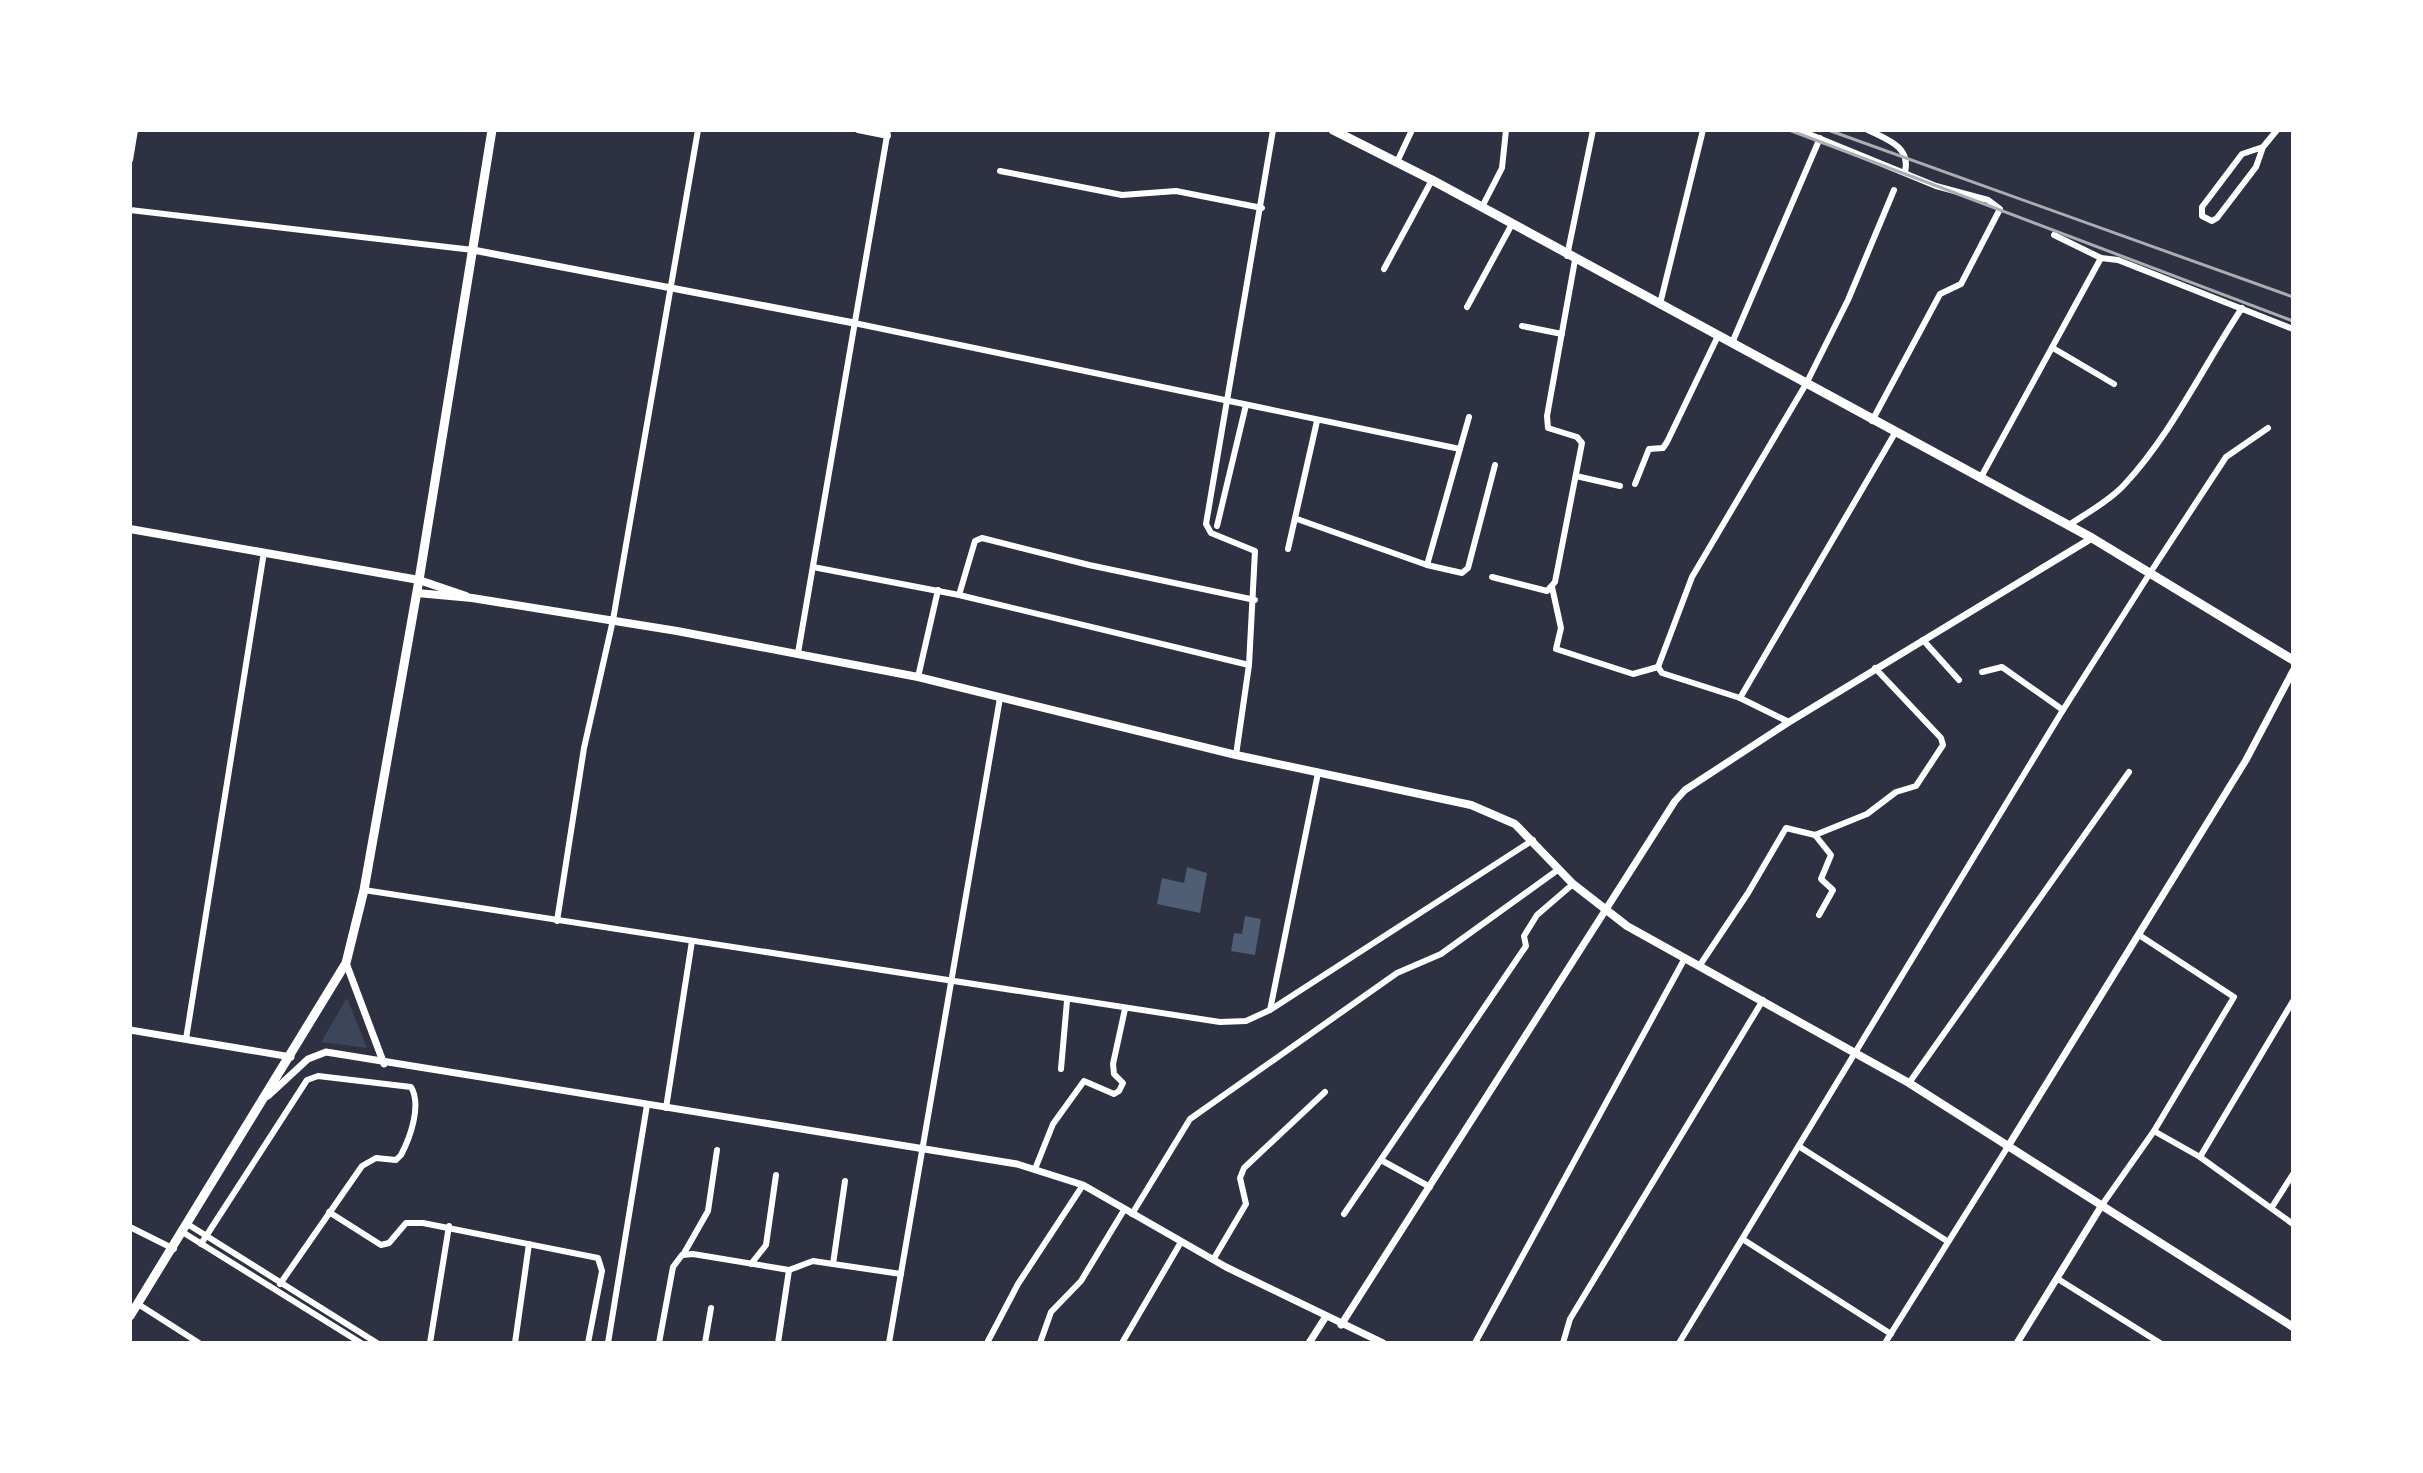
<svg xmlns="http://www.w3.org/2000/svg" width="2423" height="1473" font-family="'Fira Sans Condensed',sans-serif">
<rect width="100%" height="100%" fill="#2d3142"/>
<path fill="#3c4559" d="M347,998l20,50 -46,-6z"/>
<g fill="#4f5d75">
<path d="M1187,867l20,6 -7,40 -43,-9 5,-26 22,5z"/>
<path d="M1245,916l16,3 -6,36 -24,-4 3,-18 8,1z"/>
</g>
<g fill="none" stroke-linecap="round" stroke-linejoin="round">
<g stroke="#fff" stroke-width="6">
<path d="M858,130l30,6"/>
<path d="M1799,130l137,56 52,14 12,9 -39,75 -21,10 -68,127"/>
<path d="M1868,130c20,10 43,17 37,42"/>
<path d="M2263,147l-21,7 -40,53v9l10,5 5,-3 39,-51 7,-20 14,-17"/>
<path d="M130,160l5,-30"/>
<path d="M1397,162l15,-32"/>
<path d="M1000,171l122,24 54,-4 86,17"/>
<path d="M1482,207l20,-39 4,-38"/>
<path d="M130,210l343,40"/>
<path d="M2054,235l47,23 17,2 175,69"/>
<path d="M1567,256l26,-126"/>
<path d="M1384,269l48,-89"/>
<path d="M1660,304l43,-174"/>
<path d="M1467,307l45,-83"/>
<path d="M854,323l606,126"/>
<path d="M1522,326l40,8"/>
<path d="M1732,343l88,-205"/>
<path d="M2053,348l61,36"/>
<path d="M1576,476l44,10"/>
<path d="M1980,479l121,-221"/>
<path d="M1635,484l14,-35 14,-1 4,-6 51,-106"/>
<path d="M1297,519l130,46 35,8 6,-5 27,-103"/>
<path d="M2069,525c18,-12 40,-24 55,-40 47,-50 80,-120 118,-177"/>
<path d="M1217,526l29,-121"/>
<path d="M1288,549l29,-128"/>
<path d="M1427,565l42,-148"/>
<path d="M813,567l146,28 290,70"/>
<path d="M1492,577l55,14 8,-9 27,-139 -5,-6 -29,-9 -1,-12 28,-156"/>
<path d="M1552,587l9,41 -5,21 77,25 25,-7"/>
<path d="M959,595l16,-54 7,-3 107,27 166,35"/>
<path d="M1923,640l36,40"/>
<path d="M798,653l90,-523"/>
<path d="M1658,667l34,-90 114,-193 42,-84 46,-110"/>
<path d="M1658,667l4,6 78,25 49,24"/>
<path d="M1982,672l20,-5 61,43"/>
<path d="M918,677l20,-87"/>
<path d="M1740,698l155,-265"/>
<path d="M1236,755l13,-90 6,-114 -44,-18 -5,-9 67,-394"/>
<path d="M1815,835l16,20 -10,24 12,11 -14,25"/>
<path d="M364,890l856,132 26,-1 24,-11 263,-170"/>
<path d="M557,921l27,-173 29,-128 85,-490"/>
<path d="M2139,935l95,62 -80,134"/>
<path d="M1700,965l48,-72 38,-65 29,7 52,-21 29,-22 20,-6 27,-41 -2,-7 -66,-70"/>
<path d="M1270,1010l48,-237"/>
<path d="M186,1039l78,-487"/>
<path d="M1061,1069l6,-68"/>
<path d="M1909,1083l220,-311"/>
<path d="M666,1108l26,-167"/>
<path d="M1800,1147l147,94"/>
<path d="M2200,1157l93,-156"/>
<path d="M1381,1160l49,27"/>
<path d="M1035,1169l18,-45 31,-43 30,13 5,-3 4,-8 -9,-9 -1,-10 12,-55"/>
<path d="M845,1181l-12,83 68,10"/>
<path d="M2102,1205l52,-74 46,26 93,67"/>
<path d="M2272,1207l21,-33"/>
<path d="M329,1212l52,33 8,-2 17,-20h17l175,35 4,13 -14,72"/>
<path d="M1132,1214l58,-95 207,-146 44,-19 118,-85"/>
<path d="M1344,1214l182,-268 -2,-10 13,-21 36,-31"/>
<path d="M189,1225l188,118"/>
<path d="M130,1227l44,22"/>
<path d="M184,1233l177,110"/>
<path d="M1744,1240l147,94"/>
<path d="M201,1244l106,-164 11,-4 93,11c11,18 -1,51 -10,68l-5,5 -20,-2 -14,8 -82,118"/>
<path d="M683,1255l25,-44 9,-61"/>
<path d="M1213,1260l33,-56 -6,-26 4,-10 81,-76"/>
<path d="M751,1264l15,-19 10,-70"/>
<path d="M789,1270l24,-9 20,3"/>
<path d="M2058,1279l102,64"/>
<path d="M138,1304l61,39"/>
<path d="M430,1343l19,-117"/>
<path d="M515,1343l14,-99"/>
<path d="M608,1343l39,-238"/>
<path d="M659,1343l14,-76 9,-12 11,-1 96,16 -11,73"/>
<path d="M705,1343l6,-35"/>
<path d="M889,1343l111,-645"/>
<path d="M987,1343l31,-59 65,-99"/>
<path d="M1040,1343l11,-31 30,-31 43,-71"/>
<path d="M1122,1343l59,-101"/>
<path d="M1475,1343l210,-385"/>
<path d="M1563,1343l7,-24 193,-319"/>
<path d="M1679,1343l384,-633 87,-137 76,-116 42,-29"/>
<path d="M1885,1343l122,-195"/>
</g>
<g stroke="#fff" stroke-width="7">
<path d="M473,250l381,73"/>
<path d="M346,963l38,101"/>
<path d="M130,1030l161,27"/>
<path d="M268,1096l40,-37 18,-7 691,112 66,21 143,82 157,76"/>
<path d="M2007,1148l239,-388 47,-89"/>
<path d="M1341,1325l334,-524 10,-11 104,-68 303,-184"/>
<path d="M1309,1343l16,-25"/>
<path d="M2017,1343l85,-138"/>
</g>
<g stroke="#fff" stroke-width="8">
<path d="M130,529l289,51 47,16"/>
<path d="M417,593l55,5 205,33 241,46 318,78 235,50 44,19 58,60 54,42 282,157 384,244"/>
</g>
<g stroke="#fff" stroke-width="9">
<path d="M1333,130l99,50 660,358 201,122"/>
<path d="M130,1316l216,-353 18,-73 55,-310 73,-450"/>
</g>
<g stroke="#abadb3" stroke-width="3">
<path d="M1789,130l504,191"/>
<path d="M1828,130l465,167"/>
</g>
</g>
<rect width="2423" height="1473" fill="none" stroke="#ffffff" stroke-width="264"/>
</svg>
